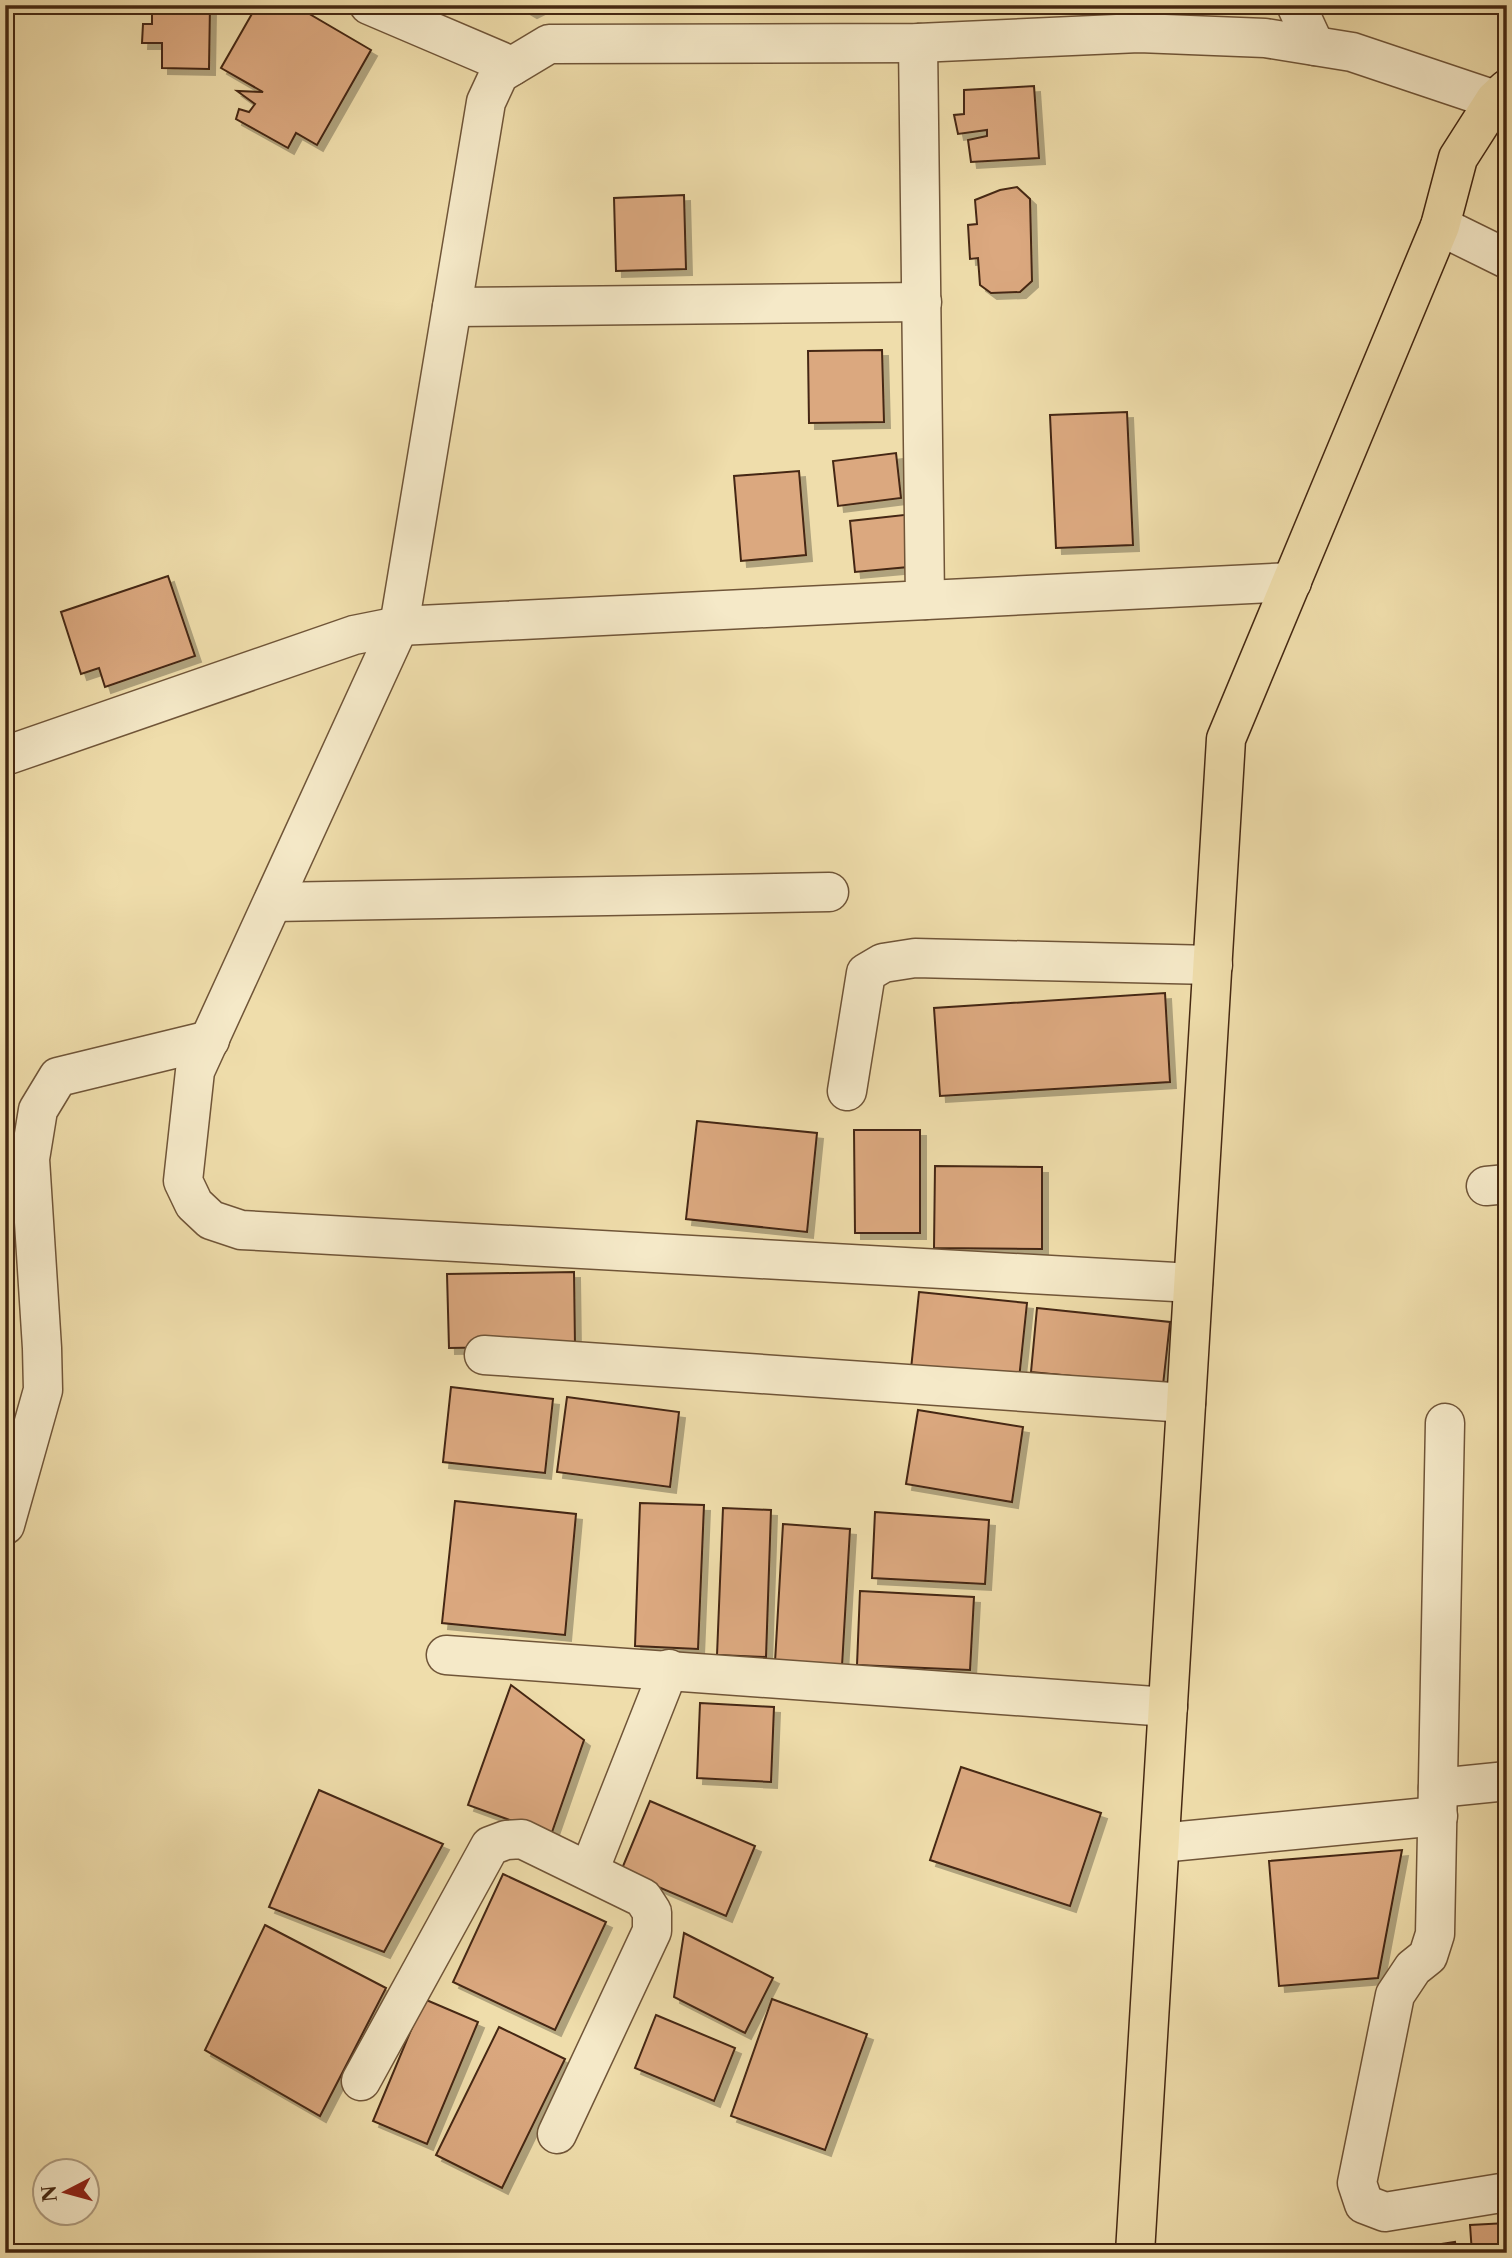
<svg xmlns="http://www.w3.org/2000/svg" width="1512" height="2258" font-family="'Libre Caslon Text',serif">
<defs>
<filter id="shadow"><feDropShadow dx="6" dy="6" stdDeviation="0" flood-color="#0004"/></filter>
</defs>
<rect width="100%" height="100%" fill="#efddab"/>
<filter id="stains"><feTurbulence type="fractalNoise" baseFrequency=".00286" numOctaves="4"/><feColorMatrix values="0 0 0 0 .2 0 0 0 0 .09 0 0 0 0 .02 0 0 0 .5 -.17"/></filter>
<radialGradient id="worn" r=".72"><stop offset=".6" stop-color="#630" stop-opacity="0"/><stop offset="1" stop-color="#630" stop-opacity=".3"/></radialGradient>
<g fill="#dba87f" stroke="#452812" stroke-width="2" filter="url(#shadow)">
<path d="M152,5h58l-1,64 -47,-1v-25h-20l1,-19h9z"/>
<path d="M257,5h37l77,45 -54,95 -21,-12 -8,15 -52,-29 3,-10 10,3 6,-8 -18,-13 26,1 -42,-24z"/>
<path d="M519,5h26l-14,7z"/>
<path d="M1034,86l5,72 -68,4 -3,-22 19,-4v-6l-29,4 -4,-19 10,-1v-24z"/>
<path d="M1017,187l13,12 2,82 -12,11 -29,1 -11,-8 -2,-27 -8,1 -2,-34 9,-1 -2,-24 25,-10z"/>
<path d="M684,195l2,74 -70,2 -2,-73z"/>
<path d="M882,350l2,72 -75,1 -1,-72z"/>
<path d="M1127,412l6,133 -77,3 -6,-133z"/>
<path d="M896,453l5,45 -63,8 -5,-45z"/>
<path d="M799,471l7,84 -65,6 -7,-85z"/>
<path d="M913,514l6,52 -64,6 -5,-51z"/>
<path d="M168,576l27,80 -90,31 -6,-19 -18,6 -20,-62z"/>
<path d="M1165,993l5,89 -230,14 -6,-88z"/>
<path d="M697,1121l120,12 -10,99 -121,-13z"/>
<path d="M854,1130h66v103h-65z"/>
<path d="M935,1166l107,1v82l-108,-1z"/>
<path d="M574,1272l1,74 -126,2 -2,-74z"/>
<path d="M919,1292l108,11 -8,76 -108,-10z"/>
<path d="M1037,1308l133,14 -7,63 -132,-13z"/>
<path d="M451,1387l102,12 -8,74 -102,-11z"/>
<path d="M567,1397l112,15 -9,75 -113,-15z"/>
<path d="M918,1410l105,17 -11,75 -106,-18z"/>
<path d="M455,1501l121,13 -11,121 -123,-12z"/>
<path d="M640,1503l64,2 -6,144 -63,-3z"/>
<path d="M723,1508l48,2 -5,147 -49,-2z"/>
<path d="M875,1512l114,8 -4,64 -113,-6z"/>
<path d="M783,1524l67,5 -8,137 -67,-4z"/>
<path d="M860,1591l114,6 -4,73 -113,-5z"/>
<path d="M511,1685l73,55 -33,95 -83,-30z"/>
<path d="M700,1703l74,4 -3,75 -74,-4z"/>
<path d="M961,1767l140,46 -31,93 -140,-46z"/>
<path d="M319,1790l124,54 -59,108 -115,-45z"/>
<path d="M650,1801l105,45 -29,70 -105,-45z"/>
<path d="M1402,1850l-24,128 -99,8 -10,-125z"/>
<path d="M503,1874l103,48 -51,108 -102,-48z"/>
<path d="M265,1925l121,63 -66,128 -115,-66z"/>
<path d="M684,1933l89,45 -28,55 -71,-36z"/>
<path d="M424,1999l54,23 -51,122 -54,-23z"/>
<path d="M772,1999l95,35 -42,116 -94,-34z"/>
<path d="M656,2015l79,33 -21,53 -79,-33z"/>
<path d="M499,2027l66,32 -63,129 -66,-33z"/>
<path d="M1507,2223v30h-35l-2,-28z"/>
<path d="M1455,2242l2,11h-36v-6z"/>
</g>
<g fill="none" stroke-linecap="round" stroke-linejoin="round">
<g stroke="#705538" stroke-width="41">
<g id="minor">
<path d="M369,5l143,61"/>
<path d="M1296,5l19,41"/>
<path d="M918,43l7,557"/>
<path d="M1440,226l67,33"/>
<path d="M452,307l470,-5"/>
<path d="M5,756l349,-121 45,-9 893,-44"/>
<path d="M273,902l556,-10"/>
<path d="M847,1091l19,-118 17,-10 32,-5 298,7"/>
<path d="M1486,1186l21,-2"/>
<path d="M1193,1283l-952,-53 -30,-10 -17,-16 -11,-23 12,-110 204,-445 87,-524 13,-28 50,-30 369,-1 221,-10 126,5 87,14 143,48"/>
<path d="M484,1355l702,48"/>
<path d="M1445,1423l-10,511 -7,22 -15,12 -18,27 -38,188 7,21 21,8 122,-20"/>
<path d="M5,1525l38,-135 -1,-42 -12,-189 8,-49 20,-33 152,-37"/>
<path d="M446,1655l722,52"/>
<path d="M1438,1788l69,-7"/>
<path d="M1160,1843l278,-27"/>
<path d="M589,1871l80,-202"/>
<path d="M361,2081l129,-235 16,-6 16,-1 121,59 9,14v19l-95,203"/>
</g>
</g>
<g stroke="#452812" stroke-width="41">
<path id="major" d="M1135,2253l91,-1514 214,-513 18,-68 37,-58 12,-11"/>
</g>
<use href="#minor" stroke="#f5e9c8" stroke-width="38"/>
<use href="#major" stroke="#efddab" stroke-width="38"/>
</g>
<rect width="1512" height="2258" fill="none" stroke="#efddab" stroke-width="28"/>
<rect x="7" y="7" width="1498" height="2244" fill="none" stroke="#452812" stroke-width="3.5"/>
<rect x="14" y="14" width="1484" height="2230" fill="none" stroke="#452812" stroke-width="2"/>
<g transform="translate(66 2192) rotate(264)"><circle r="33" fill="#f5e9c8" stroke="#af9c7f" stroke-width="2"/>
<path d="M0-5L12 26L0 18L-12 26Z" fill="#8f2418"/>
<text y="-10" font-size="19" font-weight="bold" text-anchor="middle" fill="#452812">N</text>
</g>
<rect width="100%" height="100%" filter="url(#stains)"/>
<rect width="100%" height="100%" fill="url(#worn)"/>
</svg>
